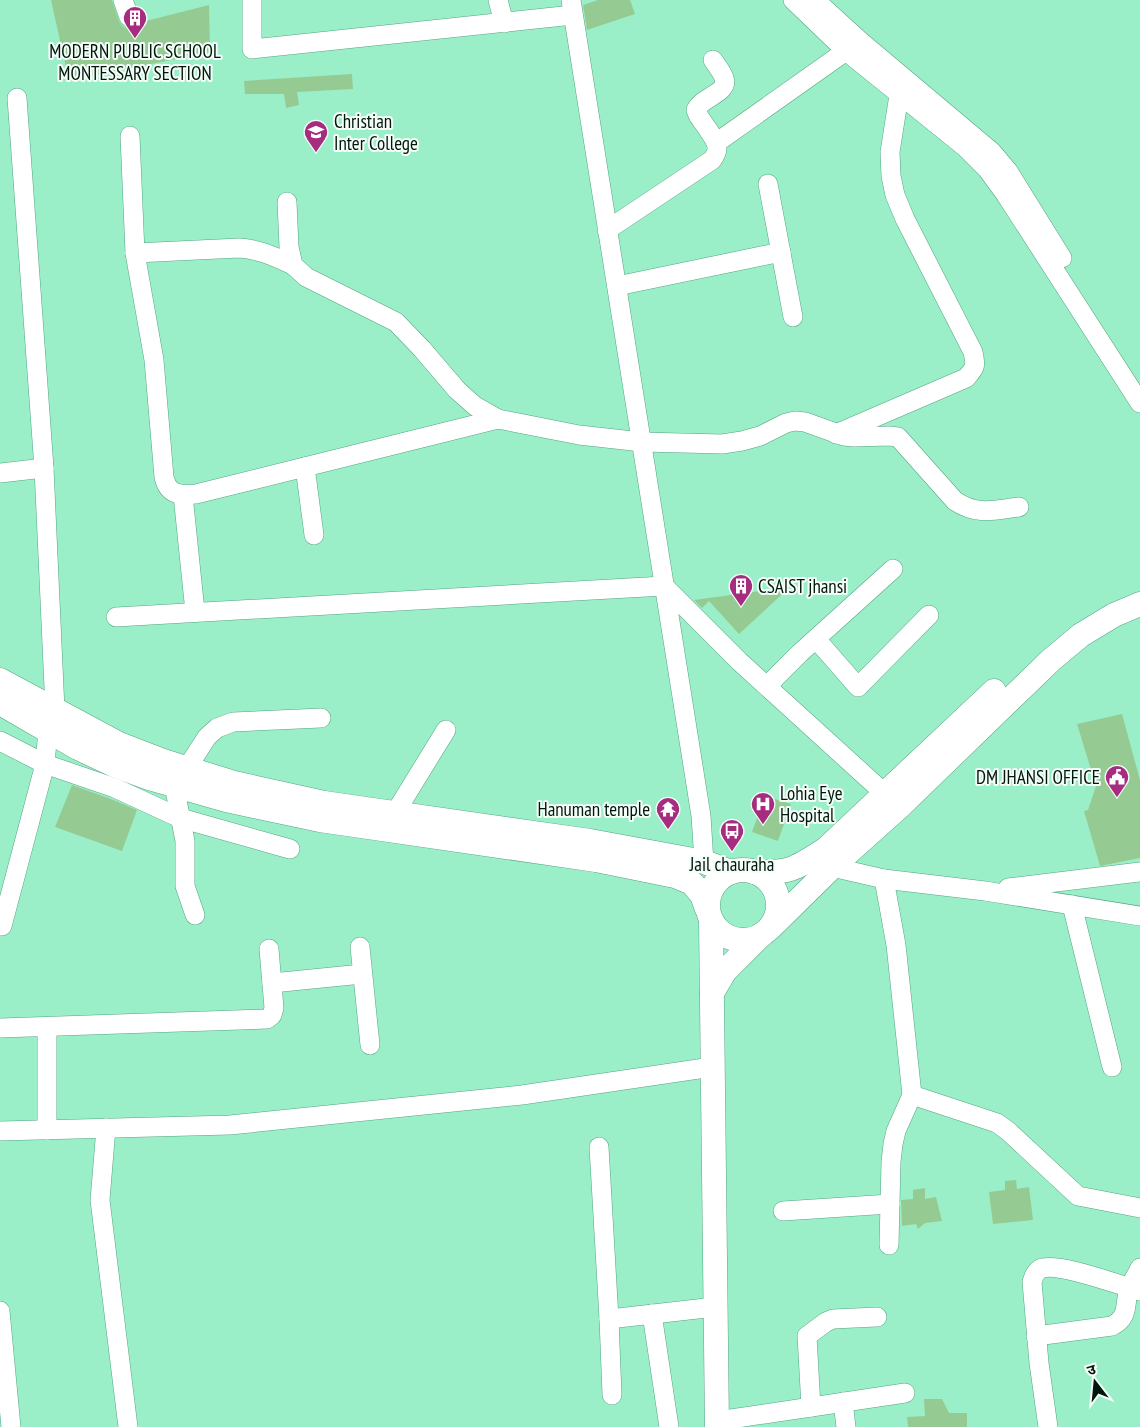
<svg xmlns="http://www.w3.org/2000/svg" width="1140" height="1427" font-family="'PT Sans Narrow','Noto Sans Devanagari',sans-serif">
<rect width="100%" height="100%" fill="#9befc8"/>
<g fill="#95cb92">
<path d="M51,0h61l7,21 3,5 5,2 6,-1 5,-4 71,-18 1,47 -141,29z"/>
<path d="M598,0h32l5,14 -48,16 -4,-25z"/>
<path d="M352,74l1,15 -56,3 2,13 -13,3 -2,-14h-39l-1,-13z"/>
<path d="M790,587l-51,47 -30,-33 -7,7 -8,-8z"/>
<path d="M1122,714l18,66v78l-40,8 -16,-55 4,-1 8,-24 -19,-62z"/>
<path d="M72,785l39,14 26,11 -15,41 -67,-24z"/>
<path d="M765,796l26,8 -13,37 -26,-9z"/>
<path d="M1016,1180l1,9 12,-2 4,33 -40,4 -4,-32 16,-2v-9z"/>
<path d="M925,1188v11l11,-2 6,24 -17,2 -7,6 -2,-5 -14,2 -1,-26 12,-1v-9z"/>
<path d="M924,1399h18l7,14h18v14h-59l-1,-10 18,-1z"/>
</g>
<g fill="none" stroke-linecap="round" stroke-linejoin="round">
<g stroke="#53a581" stroke-width="20">
<g id="minor">
<path d="M123,0l6,17"/>
<path d="M252,0v49l321,-34"/>
<path d="M498,0l6,23"/>
<path d="M571,0l130,816 3,46"/>
<path d="M793,0l53,51 119,96 22,22 19,26 134,208"/>
<path d="M815,0l45,41 132,111 16,19 54,87"/>
<path d="M130,136l5,117 19,107 10,117c4,18 15,18 32,17l302,-75"/>
<path d="M716,143l130,-92"/>
<path d="M768,184l25,133"/>
<path d="M287,202l2,45 4,18 13,12 90,45 26,27 35,41 18,16 23,13 81,16 63,7 80,2 20,-3 18,-5 26,-13 9,-2 10,1 39,14 10,1 35,-1 9,1 57,64c23,15 39,9 64,6"/>
<path d="M607,230l105,-70c2,-3 5,-7 5,-11 1,-8 -15,-27 -19,-34l-2,-5c5,-13 34,-17 28,-32 -2,-6 -7,-12 -11,-18"/>
<path d="M135,253l104,-5c20,1 36,9 54,17"/>
<path d="M617,286l164,-34"/>
<path d="M836,434l130,-56c10,-11 10,-12 7,-26l-68,-133 -10,-24 -4,-19 -1,-24 9,-57"/>
<path d="M305,467l9,68"/>
<path d="M0,473l44,-5"/>
<path d="M183,495l12,117"/>
<path d="M116,617l548,-31 76,76 154,140"/>
<path d="M816,639l42,48 71,-72"/>
<path d="M767,686l33,-33 93,-84"/>
<path d="M0,741l45,23 70,24 65,30 110,31"/>
<path d="M187,768l20,-31 10,-9 16,-6 88,-4"/>
<path d="M174,785l11,56v45l10,29"/>
<path d="M395,813l51,-83"/>
<path d="M832,867l52,12 101,12 155,25"/>
<path d="M884,879l12,66 16,150 -16,36 -3,13 -2,18 -2,83"/>
<path d="M1008,888l132,-16"/>
<path d="M1072,905l40,162"/>
<path d="M0,926h2l43,-162 3,-34 7,-20 -11,-242 -27,-370"/>
<path d="M360,947l10,98"/>
<path d="M272,983l90,-9"/>
<path d="M47,1027v103"/>
<path d="M0,1028l267,-9 5,-4 2,-7 -5,-59"/>
<path d="M912,1095l85,28 11,8 70,65 62,12"/>
<path d="M106,1128l-6,72 28,227"/>
<path d="M0,1131l230,-6 292,-30 190,-28"/>
<path d="M599,1147l10,172 106,-12"/>
<path d="M783,1211l107,-7"/>
<path d="M0,1311l11,116"/>
<path d="M652,1314l17,113"/>
<path d="M609,1319l3,76"/>
<path d="M1036,1336l76,-10c19,-10 11,-23 18,-39 3,-7 7,-13 10,-19"/>
<path d="M843,1402l3,25"/>
<path d="M811,1407l-4,-71 19,-14 7,-3 44,-2"/>
<path d="M717,1421l188,-28"/>
<path d="M1048,1427l-9,-64 -7,-81c2,-6 3,-10 8,-13 16,-8 82,17 100,22"/>
</g>
</g>
<g stroke="#53a581" stroke-width="25">
<g id="major">
<path d="M0,680l119,64 44,17 71,22 90,20 266,38 114,21 27,10"/>
<path d="M0,703l78,45 36,17 35,13 77,22 94,20 276,40 79,16 17,7 10,12 5,14"/>
<circle cx="743" cy="905" r="35"/>
<path d="M754,872c37,1 41,-3 72,-23l168,-158"/>
<path d="M711,920l6,507"/>
<path d="M770,928l62,-61 67,-60 152,-147 30,-25 33,-20 26,-11"/>
<path d="M712,993l13,-22 36,-36"/>
</g>
</g>
<use href="#minor" stroke="#fff" stroke-width="19"/>
<use href="#major" stroke="#fff" stroke-width="24"/>
</g>
<defs>
<g id="building-pin" transform="scale(1.25)"><path d="M0 17L-7.5 6A9.5 9.5 0 1 1 7.5 6Z" fill="#a62c80" stroke="#f5fdf9"/><path d="M-4-6H4V6H1V3H-1V6H-4ZM-2.5-4.3h1.7v1.8h-1.7ZM.8-4.3h1.7v1.8H.8ZM-2.5-1h1.7V.8h-1.7ZM.8-1h1.7V.8H.8Z" fill="#fff"/></g>
<g id="university-pin" transform="scale(1.25)"><path d="M0 17L-7.5 6A9.5 9.5 0 1 1 7.5 6Z" fill="#a62c80" stroke="#f5fdf9"/><path d="M0-5L7-2L0 1L-7-2ZM-4 1L0 2.5L4 1V4Q0 6-4 4Z" fill="#fff"/></g>
<g id="civic-pin" transform="scale(1.25)"><path d="M0 17L-7.5 6A9.5 9.5 0 1 1 7.5 6Z" fill="#a62c80" stroke="#f5fdf9"/><path d="M-.6-6.5H3V-4.5H.6V-3L4-1V1h2V6H-6V1h2V-1L-.6-3ZM-1.2 2.5V6h2.4V2.5Z" fill="#fff"/></g>
<g id="hospital-pin" transform="scale(1.25)"><path d="M0 17L-7.5 6A9.5 9.5 0 1 1 7.5 6Z" fill="#a62c80" stroke="#f5fdf9"/><path d="M-5-5h3v3.5h4V-5h3V5h-3V1.5h-4V5h-3Z" fill="#fff"/></g>
<g id="temple-pin" transform="scale(1.25)"><path d="M0 17L-7.5 6A9.5 9.5 0 1 1 7.5 6Z" fill="#a62c80" stroke="#f5fdf9"/><path d="M0-6L5-2H3V0L6.5 2.5H4V6H1.5V3h-3V6H-4V2.5H-6.5L-3 0V-2H-5Z" fill="#fff"/></g>
<g id="bus-pin" transform="scale(1.25)"><path d="M0 17L-7.5 6A9.5 9.5 0 1 1 7.5 6Z" fill="#a62c80" stroke="#f5fdf9"/><path d="M-5-6H5V4H4V6H2V4H-2V6H-4V4H-5ZM-3.5-4V0h7V-4ZM-3.5 1.2v1.5H-2V1.2ZM2 1.2v1.5H3.5V1.2Z" fill="#fff"/></g>
</defs>
<g fill-rule="evenodd">
<use href="#building-pin" x="135" y="18"/>
<use href="#university-pin" x="316" y="132"/>
<use href="#building-pin" x="741" y="586"/>
<use href="#civic-pin" x="1117" y="777"/>
<use href="#hospital-pin" x="763" y="804"/>
<use href="#temple-pin" x="668" y="809"/>
<use href="#bus-pin" x="732" y="831"/>
</g>
<g text-anchor="middle" stroke-width="4" stroke-linejoin="round" paint-order="stroke">
<g font-size="19" fill="#00170c" stroke="#f5fdf9" text-anchor="start">
<text x="135" y="58" text-anchor="middle">MODERN PUBLIC SCHOOL<tspan x="135" dy="22">MONTESSARY SECTION</tspan></text>
<text x="334" y="128">Christian<tspan x="334" dy="22">Inter College</tspan></text>
<text x="758" y="593">CSAIST jhansi</text>
<text x="1100" y="784" text-anchor="end">DM JHANSI OFFICE</text>
<text x="780" y="800">Lohia Eye<tspan x="780" dy="22">Hospital</tspan></text>
<text x="650" y="816" text-anchor="end">Hanuman temple</text>
<text x="732" y="871" text-anchor="middle">Jail chauraha</text>
</g>
</g>
<g transform="translate(1095 1382) rotate(344)" stroke="#f5fdf9" stroke-width="4" paint-order="stroke">
<path d="M0-4L9 19L0 12L-9 19Z" fill="#00170c"/>
<text y="-8" font-size="14" font-weight="bold" text-anchor="middle" fill="#00170c">उ</text>
</g>
</svg>
